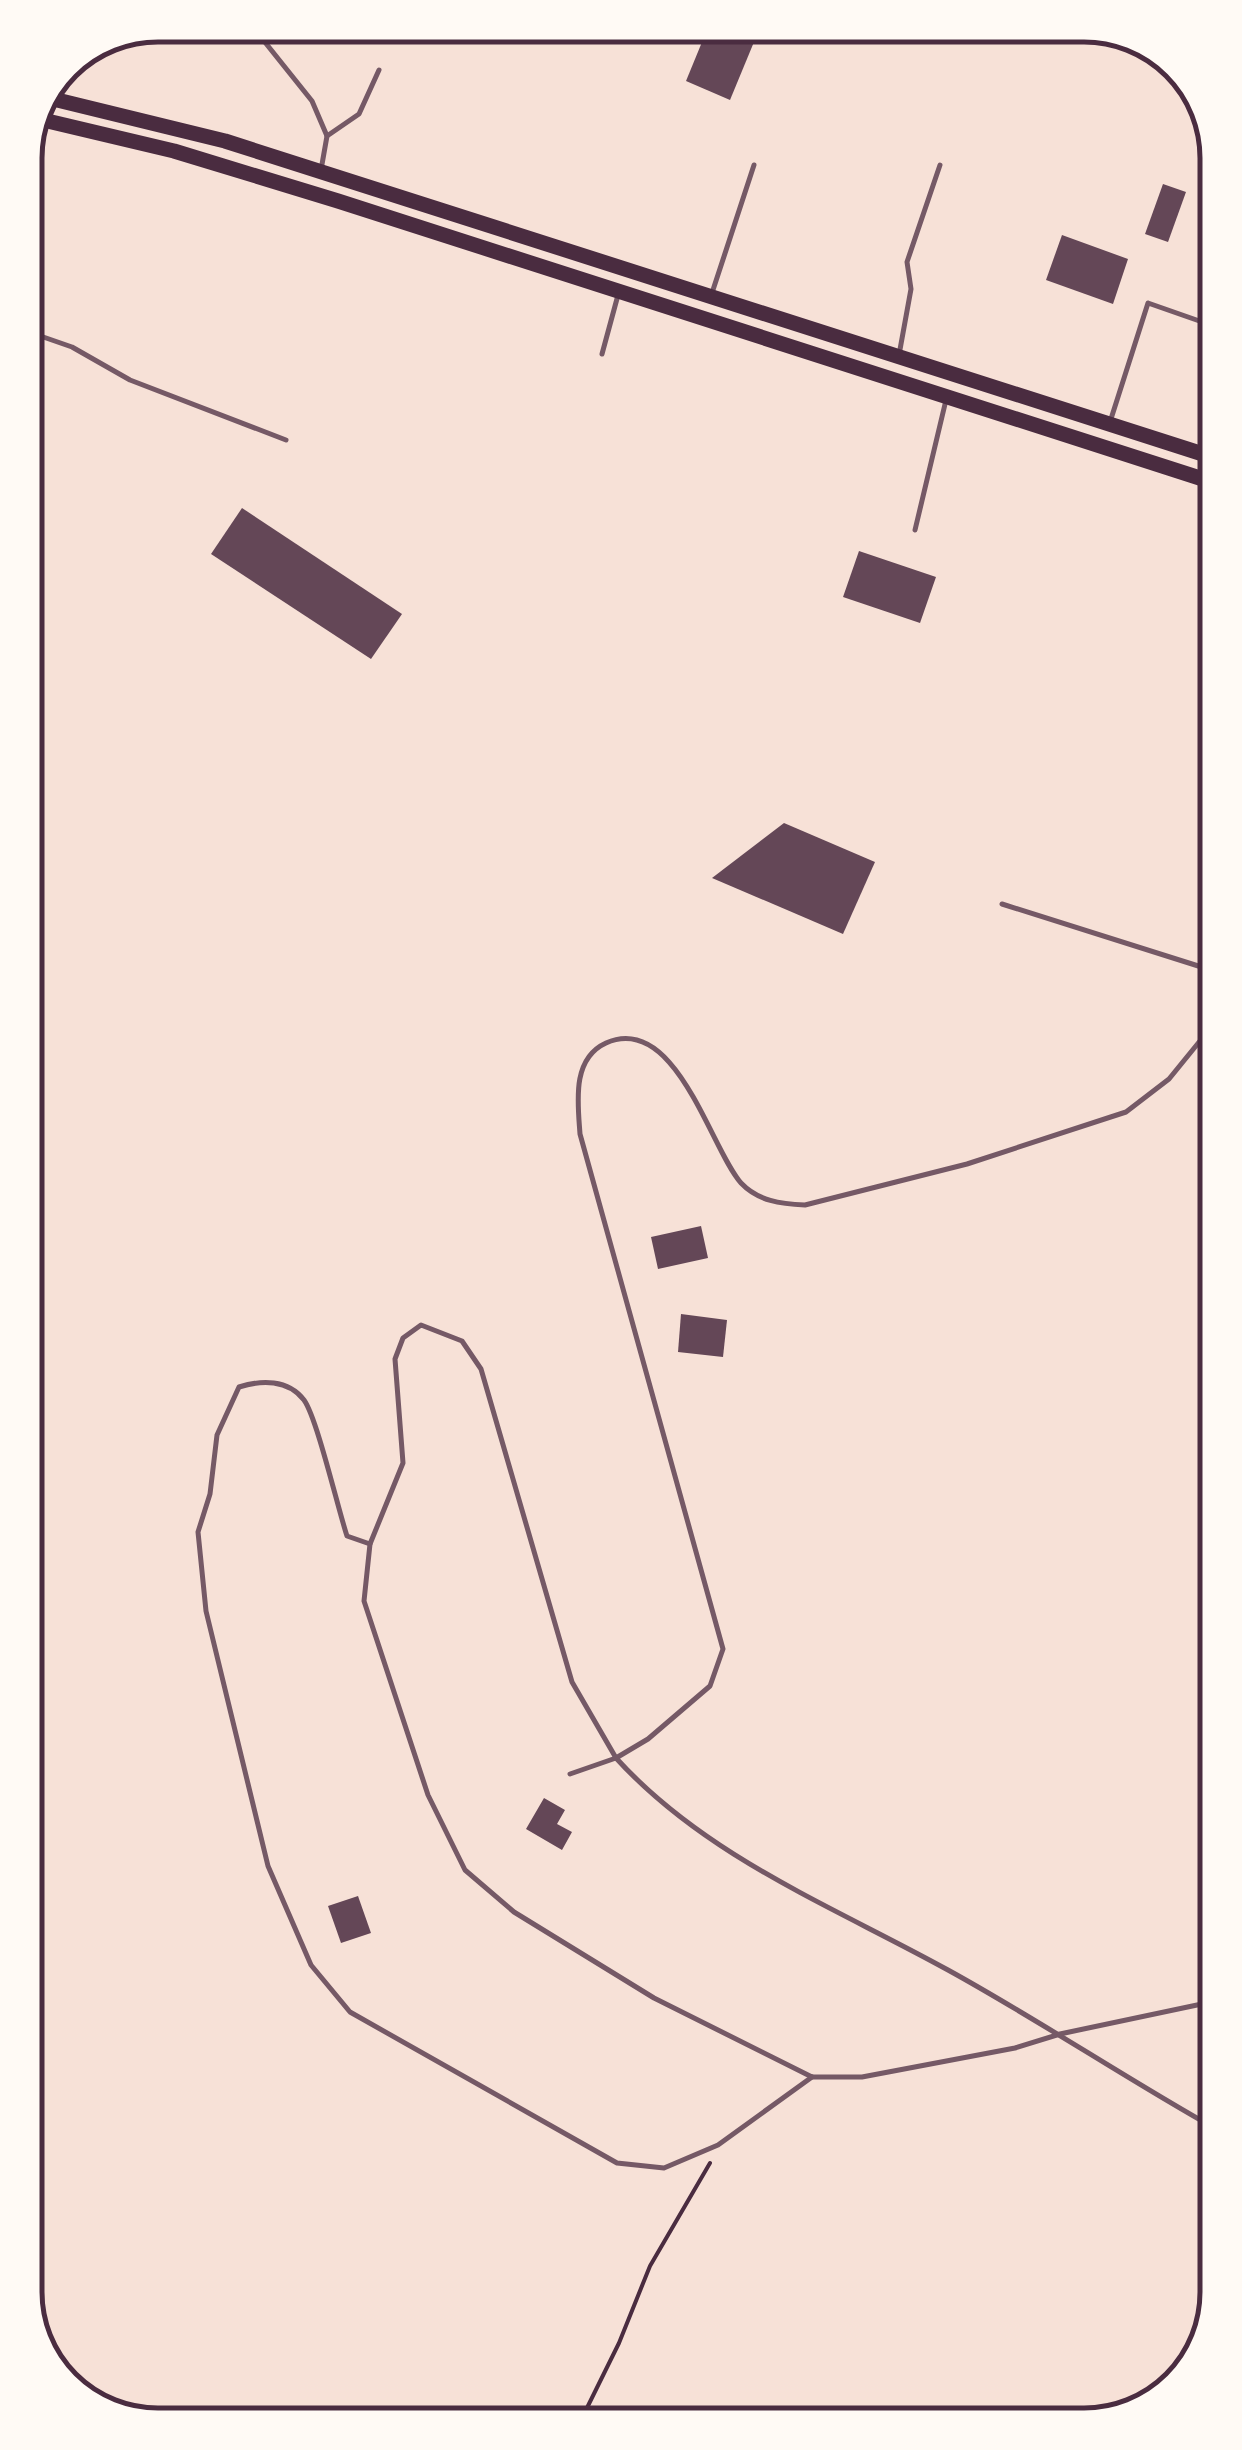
<svg xmlns="http://www.w3.org/2000/svg" width="1242" height="2450" font-family="'Noto Sans',sans-serif">
<rect width="100%" height="100%" fill="#f7e1d7"/>
<g fill="#644757">
<path d="M176,25h32l-4,11z"/>
<path d="M709,25h52l-31,75 -44,-19z"/>
<path d="M1163,184l23,8 -18,50 -23,-8z"/>
<path d="M1062,235l66,24 -15,45 -67,-24z"/>
<path d="M242,508l160,106 -31,45 -160,-105z"/>
<path d="M859,551l77,26 -16,46 -77,-26z"/>
<path d="M784,823l91,39 -32,72 -131,-56z"/>
<path d="M701,1226l7,32 -50,11 -7,-32z"/>
<path d="M681,1314l46,6 -4,37 -45,-5z"/>
<path d="M544,1798l21,12 -8,14 15,8 -10,18 -36,-21z"/>
<path d="M358,1896l13,37 -30,10 -13,-37z"/>
</g>
<g fill="none" stroke-linecap="round" stroke-linejoin="round">
<path stroke="#4a2c40" stroke-width="4" d="M581,2420l38,-77 31,-77 60,-103"/>
<g stroke="#755966" stroke-width="5">
<path d="M246,25l10,6 56,70 15,35"/>
<path d="M321,170l6,-34 32,-22 20,-44"/>
<path d="M712,293l42,-128"/>
<path d="M26,331l46,16 58,33 156,60"/>
<path d="M602,354l16,-59"/>
<path d="M899,355l12,-66 -4,-27 33,-97"/>
<path d="M1110,422l38,-119 60,21"/>
<path d="M915,530l31,-130"/>
<path d="M1002,904l209,66"/>
<path d="M1211,969l-7,67 -35,43 -43,33 -159,52 -162,41c-24,-1 -47,-4 -64,-22 -30,-33 -65,-171 -135,-140 -35,16 -28,61 -26,91l143,515 -13,37 -62,53 -32,19c90,99 216,148 332,212 91,50 177,108 268,159"/>
<path d="M370,1544l-23,-8c-9,-27 -30,-118 -43,-136 -16,-21 -43,-20 -65,-13l-22,48 -7,59 -12,38 8,79 62,255 43,99 39,47 267,151 47,5 54,-23 94,-68"/>
<path d="M570,1774l46,-16 -44,-76 -91,-313 -19,-28 -41,-16 -18,13 -8,21 8,104 -33,81 -6,57 64,194 37,75 49,42 140,86 158,79h50l153,-29 45,-14 156,-33"/>
</g>
<g stroke="#4a2c40" stroke-width="15">
<path d="M49,98l176,43 984,315"/>
<path d="M39,119l135,32 164,50 871,280"/>
</g>
</g>
<path d="M0 0H1242V2450H0ZM158 42H1084A116 116 0 0 1 1200 158V2292A116 116 0 0 1 1084 2408H158A116 116 0 0 1 42 2292V158A116 116 0 0 1 158 42Z" fill="#fffaf5" fill-rule="evenodd"/>
<path fill="none" stroke="#4a2c40" stroke-width="5" d="M158 42H1084A116 116 0 0 1 1200 158V2292A116 116 0 0 1 1084 2408H158A116 116 0 0 1 42 2292V158A116 116 0 0 1 158 42Z"/>
</svg>
